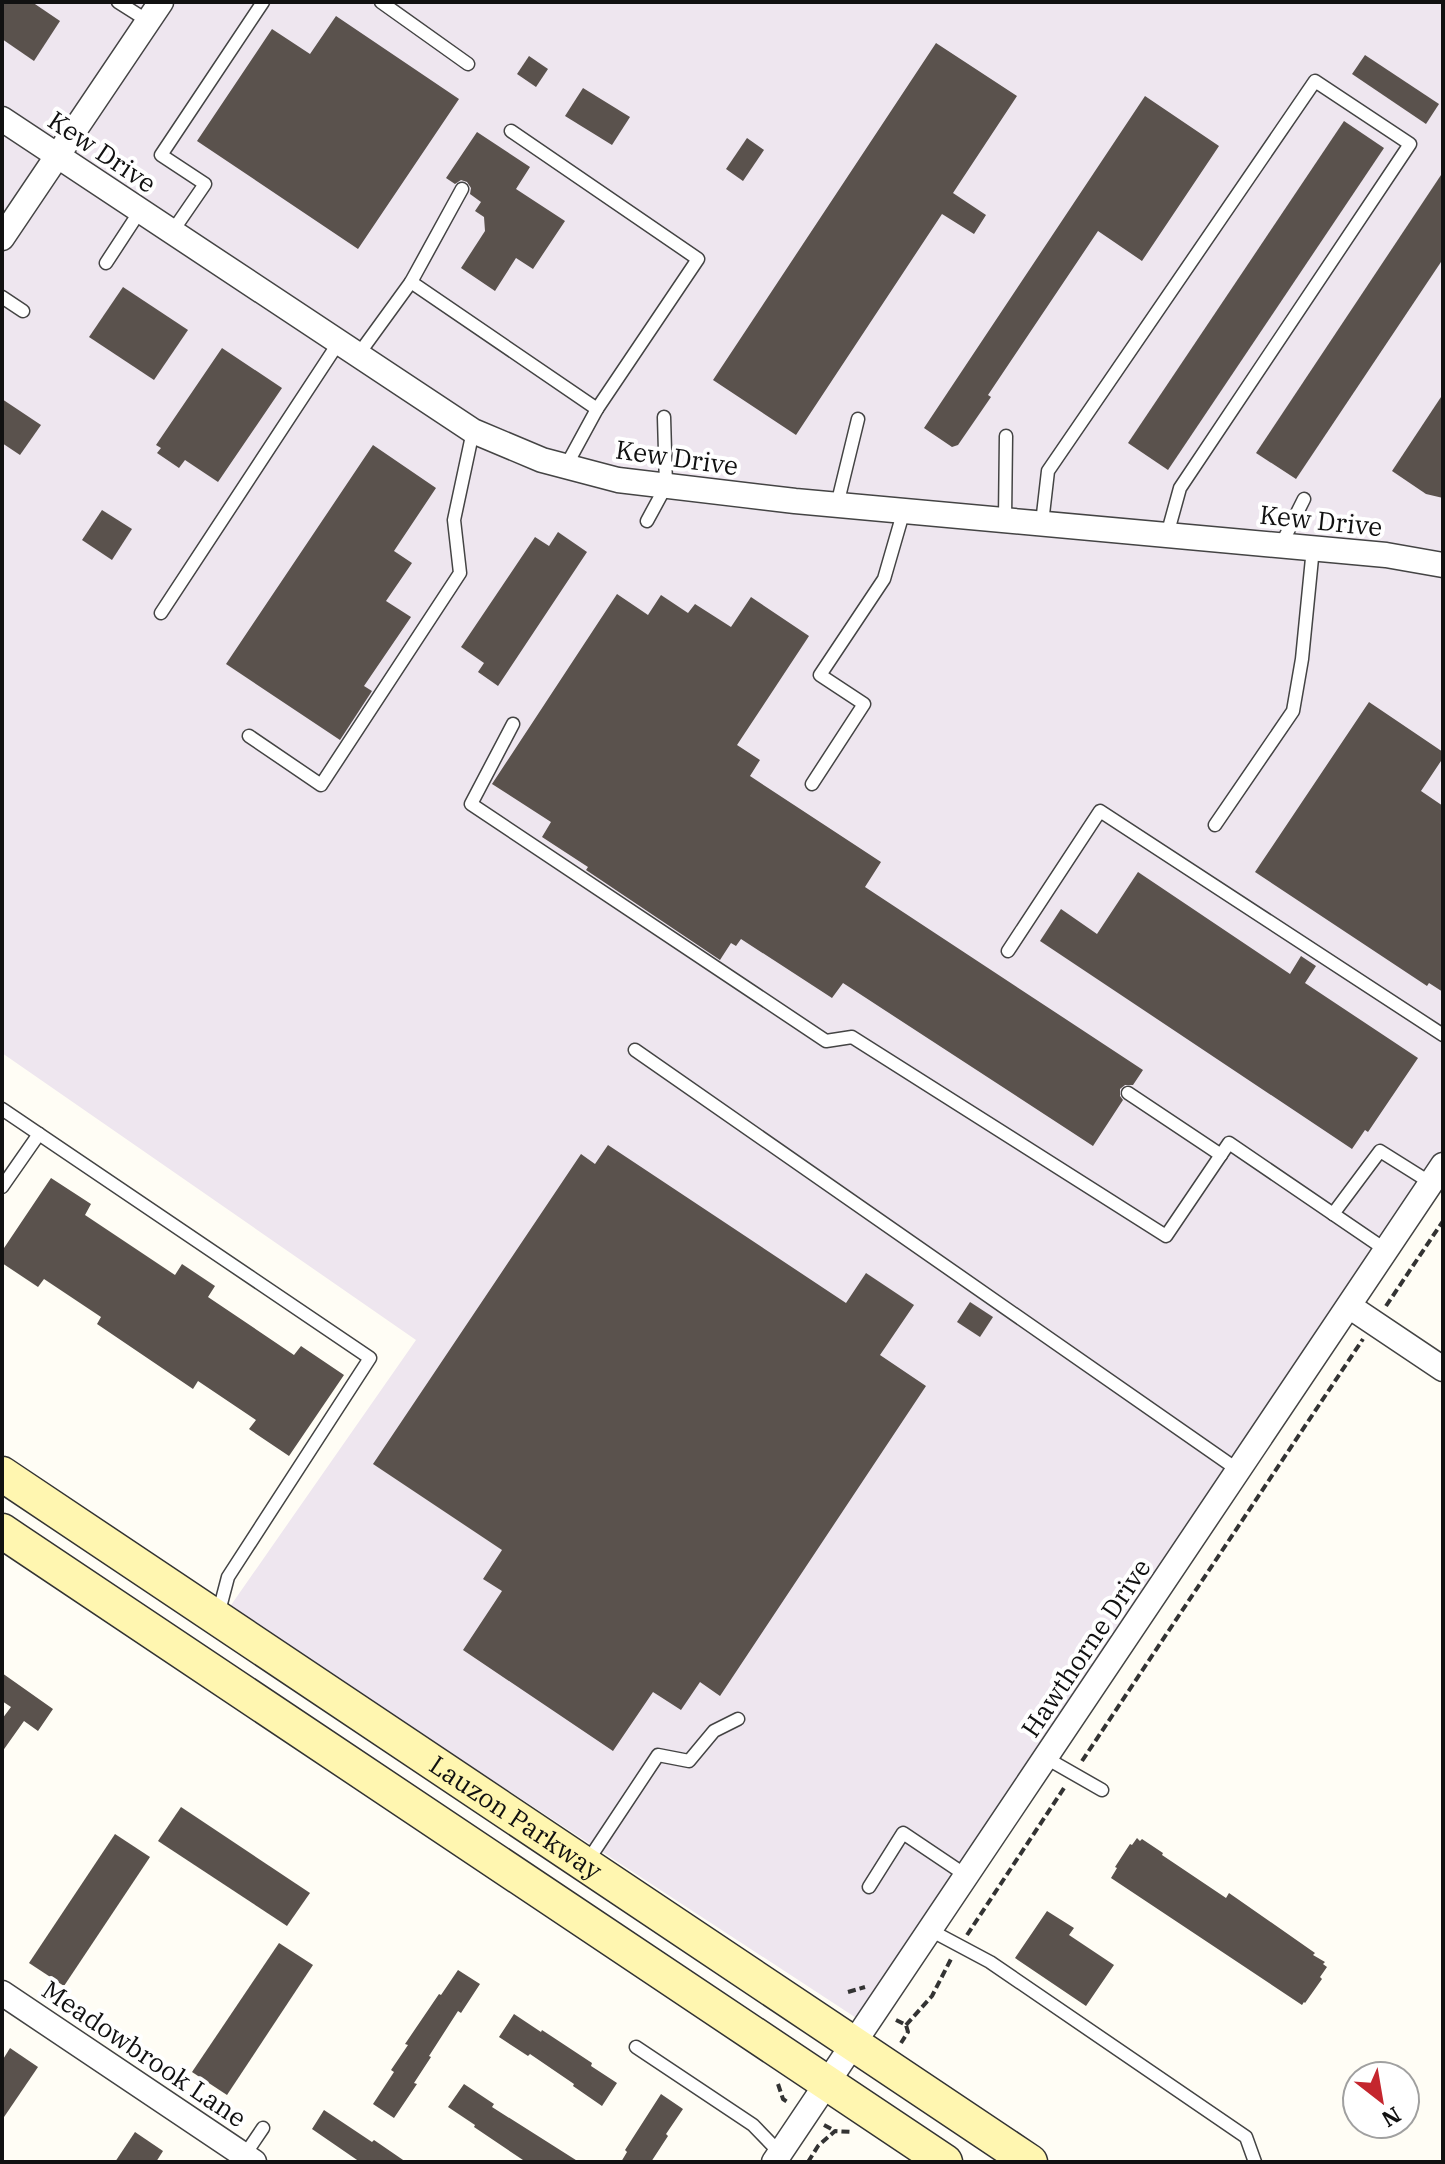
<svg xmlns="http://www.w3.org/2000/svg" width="1445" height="2164" font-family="'IBM Plex Serif',serif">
<rect width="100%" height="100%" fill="#fffdf5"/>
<path fill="#eee6ef" d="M2,2h1441v1163l-576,860 -638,-417 187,-268 -414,-287z"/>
<g fill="#5a524d">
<path d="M2,2h30l28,19 -26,40 -32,-22z"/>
<path d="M336,16l123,83 -101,150 -161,-108 75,-112 38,25z"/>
<path d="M936,43l81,53 -64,97 33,22 -12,19 -32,-20 -146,221 -83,-55z"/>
<path d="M1365,55l74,49 -13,20 -74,-50z"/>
<path d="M529,56l19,13 -12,18 -19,-13z"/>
<path d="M583,88l47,29 -18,28 -47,-29z"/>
<path d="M1145,96l74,50 -77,115 -44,-30 -110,164 3,2 -33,48 -6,2 -28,-19z"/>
<path d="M1344,121l40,27 -216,322 -40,-27z"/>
<path d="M477,132l53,35 -14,22 49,32 -32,48 -17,-11 -21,33 -34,-23 24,-37 -1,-14 -9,-6 6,-9 -11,-8 1,-6 -4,-6 -6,-2 -6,4 -9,-6z"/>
<path d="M747,138l17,12 -21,31 -17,-12z"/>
<path d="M1443,172v87l-147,220 -40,-26z"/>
<path d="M123,287l65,43 -34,50 -65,-43z"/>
<path d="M222,348l60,40 -64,94 -33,-22 -6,8 -22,-15 4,-5 -5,-3z"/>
<path d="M1443,394v104l-17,-4 -34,-23z"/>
<path d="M2,399l39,26 -21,30 -18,-12z"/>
<path d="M373,445l63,43 -42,63 18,12 -26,38 25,16 -47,69 8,5 -32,49 -114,-76z"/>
<path d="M102,510l30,19 -20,31 -30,-20z"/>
<path d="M558,532l29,20 -89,134 -20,-14 6,-9 -23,-16 74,-110 14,9z"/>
<path d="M617,594l31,21 13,-20 27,18 7,-9 36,23 20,-30 58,39 -72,109 23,15 -10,16 131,86 -16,25 278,183 -10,15h-8l-5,4v7l3,4 -30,46 -250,-163 -11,15 -91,-59 -5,7 -5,-3 -11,17 -134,-90 2,-3 -46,-30 9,-15 -59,-38z"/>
<path d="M1369,702l74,50v6l-22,33 22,15v186l-14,-9 -2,3 -172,-114z"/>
<path d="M1138,872l152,102 11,-18 15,10 -11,17 113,75 -50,74 -3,-2 -13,19 -312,-208 21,-32 36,25z"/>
<path d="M608,1145l238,158 20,-30 48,32 -34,50 46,31 -206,310 -20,-14 -19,28 -28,-18 -40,59 -150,-101 39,-59 -19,-12 19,-29 -129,-86 208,-310 14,10z"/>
<path d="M51,1178l40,26 -6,11 90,60 7,-11 33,22 -7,11 86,58 7,-9 43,29 -55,81 -40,-27 7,-9 -58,-39 -5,8 -96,-65 4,-7 -57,-38 -6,8 -36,-24v-12z"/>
<path d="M970,1302l23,15 -13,20 -23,-15z"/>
<path d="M2,1673l51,36 -15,22 -14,-10 -22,31v-33l9,-12 -9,-6z"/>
<path d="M181,1807l129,86 -23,33 -129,-85z"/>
<path d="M115,1834l35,23 -86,129 -35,-23z"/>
<path d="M1137,1838l3,3 2,-2 21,14 -1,2 64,43 3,-5 86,60 -2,2 12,7 -2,2 4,3 -7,10 2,2 -17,24 -1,-1 -2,3 -191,-127 6,-10 -2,-1 15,-23 2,1z"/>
<path d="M1047,1911l27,17 -5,7 45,30 -28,41 -71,-48z"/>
<path d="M279,1943l34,22 -86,130 -35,-23z"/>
<path d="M458,1970l22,14 -19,29 -3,-2 -29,45 2,1 -17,26 3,1 -23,34 -21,-14 21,-32 -3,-2 17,-25 -3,-1 34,-50 2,1z"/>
<path d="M514,2014l27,18 1,-2 50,33 -1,3 26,17 -15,23 -29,-20 1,-2 -44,-30 -2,2 -29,-19z"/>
<path d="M10,2048l28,19 -36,53v-59z"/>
<path d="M464,2084l30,20 -2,3 87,55h-53l-52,-35 1,-2 -27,-18z"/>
<path d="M661,2094l22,15 -17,25 2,2 -17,26h-30l6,-10 -2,-2z"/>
<path d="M324,2110l48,32 2,-2 32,22h-46l-48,-33z"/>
<path d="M135,2132l28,19 -7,11h-41z"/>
</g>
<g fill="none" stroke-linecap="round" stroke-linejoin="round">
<g stroke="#444" stroke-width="15">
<g id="service">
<path d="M118,2l30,19"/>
<path d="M381,2l87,62"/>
<path d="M172,232l33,-48 -44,-29 102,-153"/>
<path d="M106,263l34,-52"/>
<path d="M411,282l186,127 101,-150 -187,-128"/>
<path d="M2,297l21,14"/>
<path d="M358,355l53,-73 51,-93"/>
<path d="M566,466l31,-57"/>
<path d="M837,505l21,-86"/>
<path d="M1005,520l1,-84"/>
<path d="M647,521l19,-35 -2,-69"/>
<path d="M1042,523l6,-52 267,-390 95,63 -230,344 -13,47"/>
<path d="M1281,545l23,-46"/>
<path d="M161,613l178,-271"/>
<path d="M513,724l-42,80 355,237 26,-4 314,199 63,-93 157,107"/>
<path d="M249,736l72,49 139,-212 -6,-53 19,-89"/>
<path d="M812,784l52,-80 -44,-29 64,-96 20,-69"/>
<path d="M1215,825l78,-114 9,-52 11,-111"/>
<path d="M1008,951l92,-140 343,224"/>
<path d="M635,1050l603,420"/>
<path d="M1128,1093l93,62"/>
<path d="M2,1109l368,249 -142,219 -10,38"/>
<path d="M2,1187l37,-53"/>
<path d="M1333,1214l47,-63 51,32"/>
<path d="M1046,1758l56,32"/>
<path d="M587,1862l71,-107 31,6 25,-30 24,-12"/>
<path d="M869,1887l34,-54 64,43"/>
<path d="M930,1930l60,32 256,175 9,25"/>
<path d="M636,2047l117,78 27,28"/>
<path d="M244,2156l19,-28"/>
</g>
</g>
<g stroke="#444" stroke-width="27">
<g id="minor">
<path d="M2,119l471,312 69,29 76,20 177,21 591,54 57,10"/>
<path d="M2,238l159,-236"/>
<path d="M1349,1306l94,63"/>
<path d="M2,1993l252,169"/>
<path d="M774,2162l669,-997"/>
</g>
</g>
<g stroke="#333" stroke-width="37">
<g id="secondary">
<path id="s1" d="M2,1474l1028,688"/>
<path d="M2,1531l943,631"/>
</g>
</g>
<g stroke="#333" stroke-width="4" stroke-dasharray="8 4" stroke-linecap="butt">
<path d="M1386,1306l57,-85"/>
<path d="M1082,1761l281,-422"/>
<path d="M967,1935l99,-150"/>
<path d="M848,1992l17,-5"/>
<path d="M896,2020l10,5 2,7 -7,11"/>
<path d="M906,2025l26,-29 19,-37"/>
<path d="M778,2084l5,15 6,4"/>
<path d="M824,2125l11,6"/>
<path d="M808,2162l10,-16 17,-15 17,1"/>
</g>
<use href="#service" stroke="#fff" stroke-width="12"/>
<use href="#minor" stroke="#fff" stroke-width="24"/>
<use href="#secondary" stroke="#fff6b0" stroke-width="34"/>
</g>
<g text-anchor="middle" stroke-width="8" stroke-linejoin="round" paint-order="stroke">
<g font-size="26" fill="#111" stroke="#fff">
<text transform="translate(102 152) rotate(34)" y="9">Kew Drive</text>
<text transform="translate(677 458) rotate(8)" y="9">Kew Drive</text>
<text transform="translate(1321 521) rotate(6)" y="9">Kew Drive</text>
<text transform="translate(1086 1648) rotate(-56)" y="9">Hawthorne Drive</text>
<text dy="9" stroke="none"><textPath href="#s1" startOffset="618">Lauzon Parkway</textPath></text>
<text transform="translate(144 2054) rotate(34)" y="9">Meadowbrook Lane</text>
</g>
</g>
<rect width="1445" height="2164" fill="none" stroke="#111111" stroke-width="8"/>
<g transform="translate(1381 2100) rotate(149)"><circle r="38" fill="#ffffff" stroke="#a0a0a0" stroke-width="2"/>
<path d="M0-6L14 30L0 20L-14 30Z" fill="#c4262e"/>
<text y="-12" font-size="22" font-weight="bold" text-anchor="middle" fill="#111111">N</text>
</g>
</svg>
